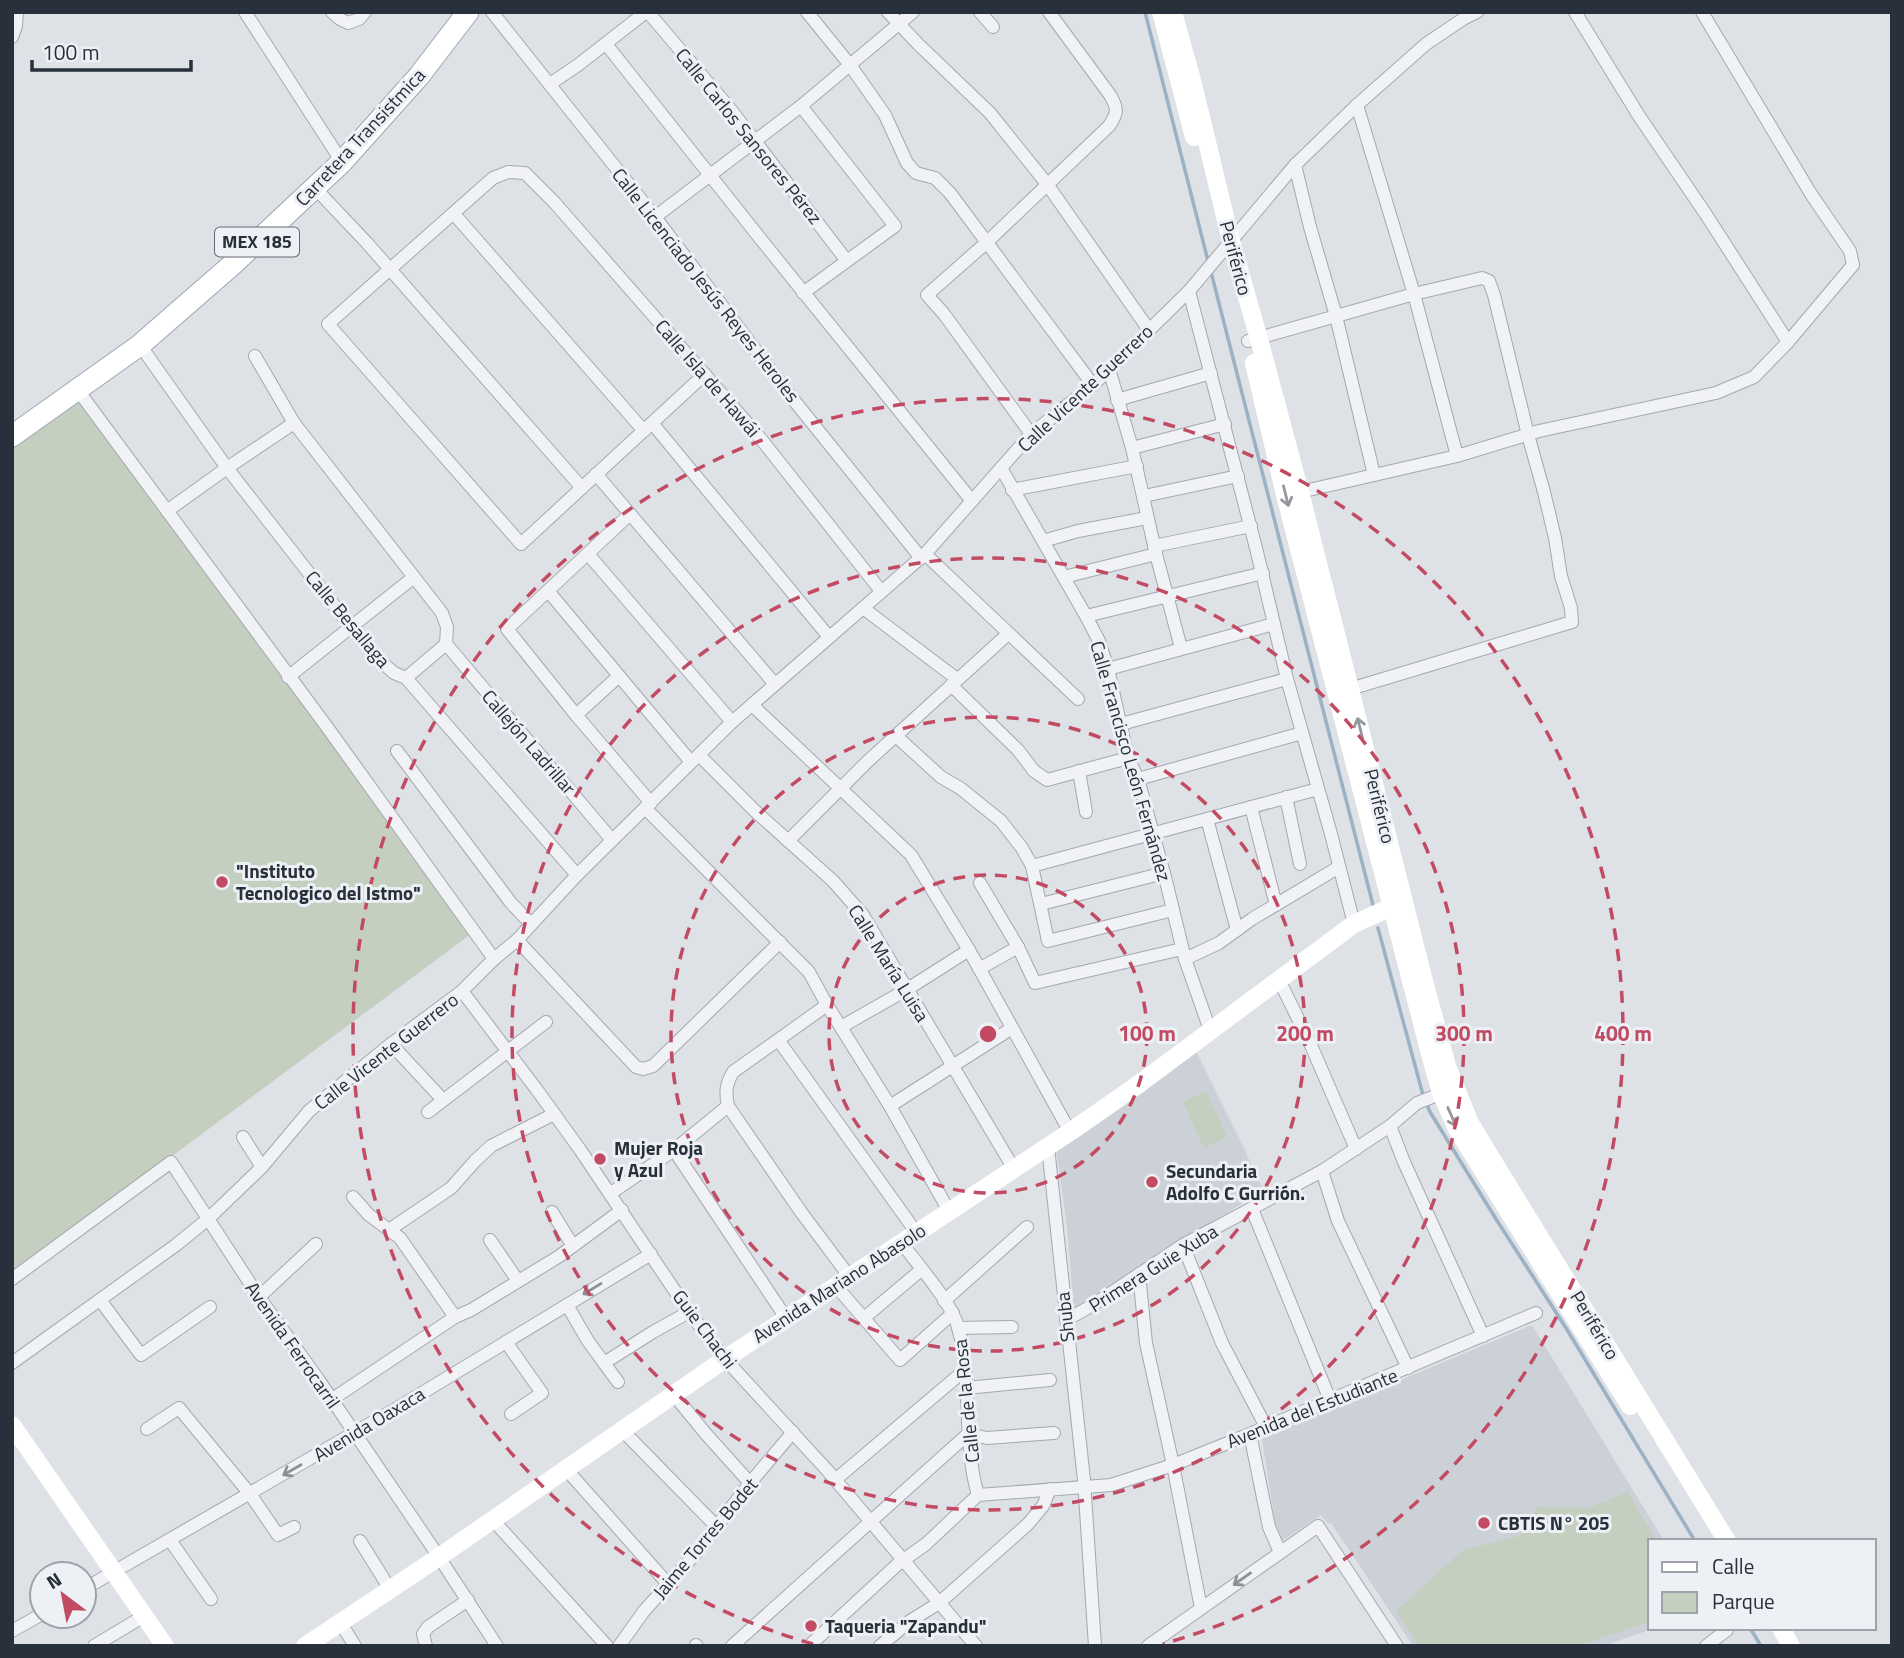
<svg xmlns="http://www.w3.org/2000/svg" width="1904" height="1658" font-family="'Titillium Web',sans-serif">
<rect width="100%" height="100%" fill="#dee1e6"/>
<g fill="#ccd1d7">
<path d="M1196,1051l45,91 22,48 -189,121 -7,-85 -11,-78z"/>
<path d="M1532,1325l132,216h-14v87h5l-52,18h-190l-82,-123 -3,1 -7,-9 -39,26 -5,-5 -15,-98z"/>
</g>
<g fill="#c4cfbf">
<path d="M77,389l394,545 -459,341v-838z"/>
<path d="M1206,1091l21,46 -23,11 -21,-46z"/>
<path d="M1628,1492l28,49h-6v80l-72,25h-159l-23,-35 67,-61 56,-14 18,-29 52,1z"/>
</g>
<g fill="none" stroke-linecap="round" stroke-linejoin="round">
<g stroke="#9bb1c4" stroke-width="3.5">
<path d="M1145,12l63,249"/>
<path d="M1211,272l163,637"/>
<path d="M1378,928l45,167 7,17 66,107 70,109 129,213"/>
<path d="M1750,1628l11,18"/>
</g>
<g stroke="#a4a8af" stroke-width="14">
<g id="street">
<path d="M245,12l97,150"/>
<path d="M332,12l8,7 8,4 11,-4 6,-7"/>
<path d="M492,12l163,205 133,176 133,165"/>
<path d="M648,12l83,98 116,151"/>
<path d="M807,12l43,53 35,50 22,48 9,10 19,5 15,15 143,192"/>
<path d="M888,12l30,32 72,69 57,71 102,146"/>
<path d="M980,12l13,15"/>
<path d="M1575,12l64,104 66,97 83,129"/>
<path d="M12,37l4,-11 1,-14"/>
<path d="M606,44l153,193 213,264"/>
<path d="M550,84l28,-19 68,-53"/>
<path d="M801,106l94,120 -92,67"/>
<path d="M1295,165l15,62 26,89 38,159"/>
<path d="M315,188l52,55 215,245"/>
<path d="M454,214l190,217"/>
<path d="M655,217l146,-111 112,-94"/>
<path d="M1189,291l68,261 30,127 44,155 23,90"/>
<path d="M1248,341l166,-47 68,-16 7,3 5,14 34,140 16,57 11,46 6,38 10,32 1,14 -222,67"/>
<path d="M140,345l87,123 124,159 25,30 18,16 12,5 171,197"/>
<path d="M255,356l39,67 148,190 5,14 -1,17 -40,34"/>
<path d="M1109,369l23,79 24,106 25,94"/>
<path d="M705,374l-184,170 -193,-220 165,-146 15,-6 17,1 29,29 207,237 120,152"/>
<path d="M77,389l250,338 167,232"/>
<path d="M1117,400l94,-27"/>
<path d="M652,423l177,214"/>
<path d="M1031,434l-87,-120 -17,-19 59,-52 123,-117c9,-13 9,-18 1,-31l-61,-83"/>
<path d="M1132,448l93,-24"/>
<path d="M1457,456l82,-25 177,-38 38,-16 34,-35 65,-77 -3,-14 -39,-57 -109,-182"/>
<path d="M1001,468l85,148 13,25 9,28 20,89 10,21 27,98 20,82 25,71"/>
<path d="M596,474l178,209"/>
<path d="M1012,490l125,-24"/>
<path d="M1300,492l157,-36 -43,-162 -57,-189"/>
<path d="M1144,496l94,-20"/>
<path d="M167,511l60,-43 67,-45"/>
<path d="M630,514l-123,115 69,86 75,88"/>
<path d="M1043,541l35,-10 69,-13"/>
<path d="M1154,546l97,-20"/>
<path d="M588,554l144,168"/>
<path d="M925,554l153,145"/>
<path d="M1064,577l92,-23"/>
<path d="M549,592l142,170"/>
<path d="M863,608l94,71"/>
<path d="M1086,616l177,-43"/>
<path d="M446,644l166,196"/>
<path d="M1108,669l166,-45"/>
<path d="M288,677l126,-100"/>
<path d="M951,685l67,65 16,21 13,9 81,-22"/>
<path d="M752,705l159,150 58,95 101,182"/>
<path d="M576,715l43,-39"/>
<path d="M1121,724l166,-45"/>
<path d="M896,736l45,41 19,11 41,33 21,27 10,18"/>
<path d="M397,751l114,152 20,21"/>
<path d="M699,755l56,56 78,70 30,34 151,254"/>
<path d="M1079,771l7,41"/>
<path d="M1138,779l164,-46"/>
<path d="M1286,797l14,67"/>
<path d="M1251,807l25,98"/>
<path d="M646,809l163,163 18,33 63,101 59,105"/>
<path d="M1207,819l30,111"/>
<path d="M788,841l80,-80 140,-127"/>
<path d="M980,883l38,64 17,36 147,-34"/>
<path d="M1041,904l123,-31"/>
<path d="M1173,910l-125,31 -16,-75 286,-77"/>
<path d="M517,940l119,127 7,2 10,-3 127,-124"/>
<path d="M1185,959l34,-16 33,-24 87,-52"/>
<path d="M979,969l39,-22"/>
<path d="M1279,980l31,63 46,106"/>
<path d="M462,991l75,99 44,61 108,161 36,47 102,111 149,176"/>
<path d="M827,1005l-94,67c-7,12 -8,20 -5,34l73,106 48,64"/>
<path d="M841,1027l65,-37 63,-40"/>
<path d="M779,1041l137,191"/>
<path d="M391,1044l52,56"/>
<path d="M890,1106l122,-78"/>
<path d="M428,1112l118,-90"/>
<path d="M1390,1126l14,36 79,174"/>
<path d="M243,1137l19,30"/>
<path d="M1048,1147l36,333 11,166"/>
<path d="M674,1150l112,168"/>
<path d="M1322,1171l16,50 70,147"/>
<path d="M611,1193l63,-43 54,-44"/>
<path d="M353,1197l16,18 31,23 55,79"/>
<path d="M1252,1209l78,191"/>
<path d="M552,1212l21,34"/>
<path d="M389,1230l62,-42 24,-27 16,-15 63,-32"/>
<path d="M490,1240l28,41"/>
<path d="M901,1242c16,22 51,61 57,85 15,55 4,114 20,168"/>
<path d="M1183,1245l39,98 44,84"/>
<path d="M1139,1274l7,69 27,122 28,143"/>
<path d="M12,1279l159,-117 88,135 59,82 121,178 58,89"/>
<path d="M835,1285l65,75 53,-47"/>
<path d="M259,1297l57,-53"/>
<path d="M100,1300l41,55 69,-48"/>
<path d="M944,1301l83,-74"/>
<path d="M567,1305l21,36 16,22 49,-31 36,-20"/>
<path d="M864,1318l57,-48"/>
<path d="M1066,1320l27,-15 90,-60 139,-74 68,-45 27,-23 31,-12"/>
<path d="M958,1328l54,-1"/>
<path d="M506,1342l36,51 -31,21"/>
<path d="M12,1363l164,-118 32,-26 54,-52 47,-56 82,-67 71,-53 32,-32 23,-19 60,-65 155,-153 193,-168 106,-120 62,-49 96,-94 106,-126 62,-60 69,-61 37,-25 14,-7"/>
<path d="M604,1363l14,19"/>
<path d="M966,1388l84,-8"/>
<path d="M674,1395l32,39 44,49"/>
<path d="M331,1400l124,-83 16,-7 87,-53 64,-47"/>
<path d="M147,1429l32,-21 71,86 28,41 16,-8"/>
<path d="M622,1430l95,97"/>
<path d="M1250,1434l19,93 11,25"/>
<path d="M566,1469l102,115"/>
<path d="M835,1480l130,-110"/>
<path d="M492,1519l115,127"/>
<path d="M170,1540l41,59"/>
<path d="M360,1541l30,48"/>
<path d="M84,1589l315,-182 252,-153"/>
<path d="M340,1622l15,24"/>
<path d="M12,1631l30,-17"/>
<path d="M696,1645l1,1"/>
<path d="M94,1646l50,-30"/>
<path d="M426,1646l-3,-12 5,-7 40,-27"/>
<path d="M619,1646l25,-35 53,-59 53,-69 43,-51"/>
<path d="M732,1646l236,-212 19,4 67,-5"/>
<path d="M809,1646l89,-82 28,-20 52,-49 133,-10 62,-20 77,-31 286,-121"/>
<path d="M880,1646l30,-25 29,-18 89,-79 15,-18 7,-17"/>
<path d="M1148,1646l170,-120 79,120"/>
<path d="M1706,1646l21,-16"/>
</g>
</g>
<g stroke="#9ea6b1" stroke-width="23">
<path id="primary" d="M12,436l128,-91 93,-81 109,-102 77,-86 49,-64"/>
</g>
<use href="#street" stroke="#f0f2f5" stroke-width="12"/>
<g stroke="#fff" stroke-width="18">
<path d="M1161,12l33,125"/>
<path d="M1173,12l19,68 39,161 28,98 41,153 124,489 23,85 23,57 18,30 239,388"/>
<path d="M1254,363l31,132 145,559 11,39 16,36 173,277"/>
<path d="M12,1425l153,221"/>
<path d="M1781,1628l10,18"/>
<path d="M305,1646l134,-89 286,-198 345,-227 69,-48 215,-160 48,-22"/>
</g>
<use href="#primary" stroke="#fff" stroke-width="21"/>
</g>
<defs><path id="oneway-shaft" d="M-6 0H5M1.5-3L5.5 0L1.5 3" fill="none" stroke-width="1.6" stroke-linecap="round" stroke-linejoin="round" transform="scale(1.75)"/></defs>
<g stroke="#94989d">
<use href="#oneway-shaft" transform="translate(1286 496) rotate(76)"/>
<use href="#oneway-shaft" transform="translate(1360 728) rotate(-104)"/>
<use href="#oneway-shaft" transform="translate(1452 1117) rotate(66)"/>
</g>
<g stroke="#8c9198">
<use href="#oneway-shaft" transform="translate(592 1289) rotate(149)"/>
<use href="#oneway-shaft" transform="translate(292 1470) rotate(150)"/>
<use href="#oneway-shaft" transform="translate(1242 1579) rotate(145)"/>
</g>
<g fill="none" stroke="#c24b63" stroke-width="3.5" stroke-dasharray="12 9">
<circle cx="988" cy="1034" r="159"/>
<circle cx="988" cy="1034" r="317"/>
<circle cx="988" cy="1034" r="476"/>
<path d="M813 1644A635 635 0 1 1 1163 1644"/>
</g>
<g fill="#c24b63" stroke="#edf0f4" stroke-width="2.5">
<circle cx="222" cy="882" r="7"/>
<circle cx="600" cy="1159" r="7"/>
<circle cx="1152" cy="1182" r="7"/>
<circle cx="1484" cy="1523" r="7"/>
<circle cx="811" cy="1626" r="7"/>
</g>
<g text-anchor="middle" stroke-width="6" stroke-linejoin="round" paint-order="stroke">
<rect fill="#edf0f4" stroke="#636a72" stroke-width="2" x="215" y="227.5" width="84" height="29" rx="5"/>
<g font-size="18" font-weight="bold" fill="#28303b">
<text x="257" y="248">MEX 185</text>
</g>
<g font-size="19" fill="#28303b" stroke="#edf0f4">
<text transform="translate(749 136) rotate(51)" y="7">Calle Carlos Sansores Pérez</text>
<text transform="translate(360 137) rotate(-47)" y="7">Carretera Transistmica</text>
<text transform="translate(1236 258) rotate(75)" y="7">Periférico</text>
<text transform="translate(706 285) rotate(52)" y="7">Calle Licenciado Jesús Reyes Heroles</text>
<text transform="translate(708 378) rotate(49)" y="7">Calle Isla de Hawái</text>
<text transform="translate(1085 388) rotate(-43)" y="7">Calle Vicente Guerrero</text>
<text transform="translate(348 619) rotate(50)" y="7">Calle Besallaga</text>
<text transform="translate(529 742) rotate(49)" y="7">Callejón Ladrillar</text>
<text transform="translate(1131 761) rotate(74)" y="7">Calle Francisco León Fernández</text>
<text transform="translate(1380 806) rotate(76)" y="7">Periférico</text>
<text transform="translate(889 963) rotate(58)" y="7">Calle María Luisa</text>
<text transform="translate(386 1051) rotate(-38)" y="7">Calle Vicente Guerrero</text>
<text transform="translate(1153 1268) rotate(-32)" y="7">Primera Guie Xuba</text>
<text transform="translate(839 1283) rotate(-33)" y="7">Avenida Mariano Abasolo</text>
<text transform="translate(1065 1317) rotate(-96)" y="7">Shuba</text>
<text transform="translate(1595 1325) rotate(59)" y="7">Periférico</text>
<text transform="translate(705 1329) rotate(53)" y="7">Guie Chachi</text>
<text transform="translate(293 1345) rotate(55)" y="7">Avenida Ferrocarril</text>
<text transform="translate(966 1401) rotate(-96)" y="7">Calle de la Rosa</text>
<text transform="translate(1312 1408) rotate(-22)" y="7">Avenida del Estudiante</text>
<text transform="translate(369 1424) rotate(-31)" y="7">Avenida Oaxaca</text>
<text transform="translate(705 1538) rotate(-50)" y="7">Jaime Torres Bodet</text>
</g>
<g font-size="19" font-weight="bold" fill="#28303b" stroke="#edf0f4" text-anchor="start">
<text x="236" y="878">"Instituto<tspan x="236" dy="22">Tecnologico del Istmo"</tspan></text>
<text x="614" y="1155">Mujer Roja<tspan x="614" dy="22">y Azul</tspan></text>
<text x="1166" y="1178">Secundaria<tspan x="1166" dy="22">Adolfo C Gurrión.</tspan></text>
<text x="1498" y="1530">CBTIS N° 205</text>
<text x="825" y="1633">Taqueria "Zapandu"</text>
</g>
</g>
<circle cx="988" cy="1034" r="10" fill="#c24b63" stroke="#edf0f4" stroke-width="3.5"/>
<g font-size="21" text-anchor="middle" font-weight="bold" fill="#c24b63" stroke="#edf0f4" stroke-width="6" stroke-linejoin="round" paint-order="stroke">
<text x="1147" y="1041">100 m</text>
<text x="1305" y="1041">200 m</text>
<text x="1464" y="1041">300 m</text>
<text x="1623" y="1041">400 m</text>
</g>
<rect width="1904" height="1658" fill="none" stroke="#28303b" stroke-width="28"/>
<rect x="1648" y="1539" width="228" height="91" fill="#edf0f4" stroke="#9ea3aa" stroke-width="2"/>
<rect x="1662" y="1562" width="35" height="10" fill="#ffffff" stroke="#9ea3aa" stroke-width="2"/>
<text x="1712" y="1574" font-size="21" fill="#28303b">Calle</text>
<rect x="1662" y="1592" width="35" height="21" fill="#c4cfbf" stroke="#9ea3aa" stroke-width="2"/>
<text x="1712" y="1609" font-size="21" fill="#28303b">Parque</text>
<g transform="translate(63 1595) rotate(328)"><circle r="33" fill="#edf0f4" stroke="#9ea3aa" stroke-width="2"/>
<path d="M0-5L12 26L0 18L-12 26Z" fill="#c24b63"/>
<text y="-10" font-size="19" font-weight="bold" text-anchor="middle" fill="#28303b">N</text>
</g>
<path d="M32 60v10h159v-10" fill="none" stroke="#28303b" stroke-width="3.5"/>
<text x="42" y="60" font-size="21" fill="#28303b" stroke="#edf0f4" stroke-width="5" paint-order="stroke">100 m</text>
</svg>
